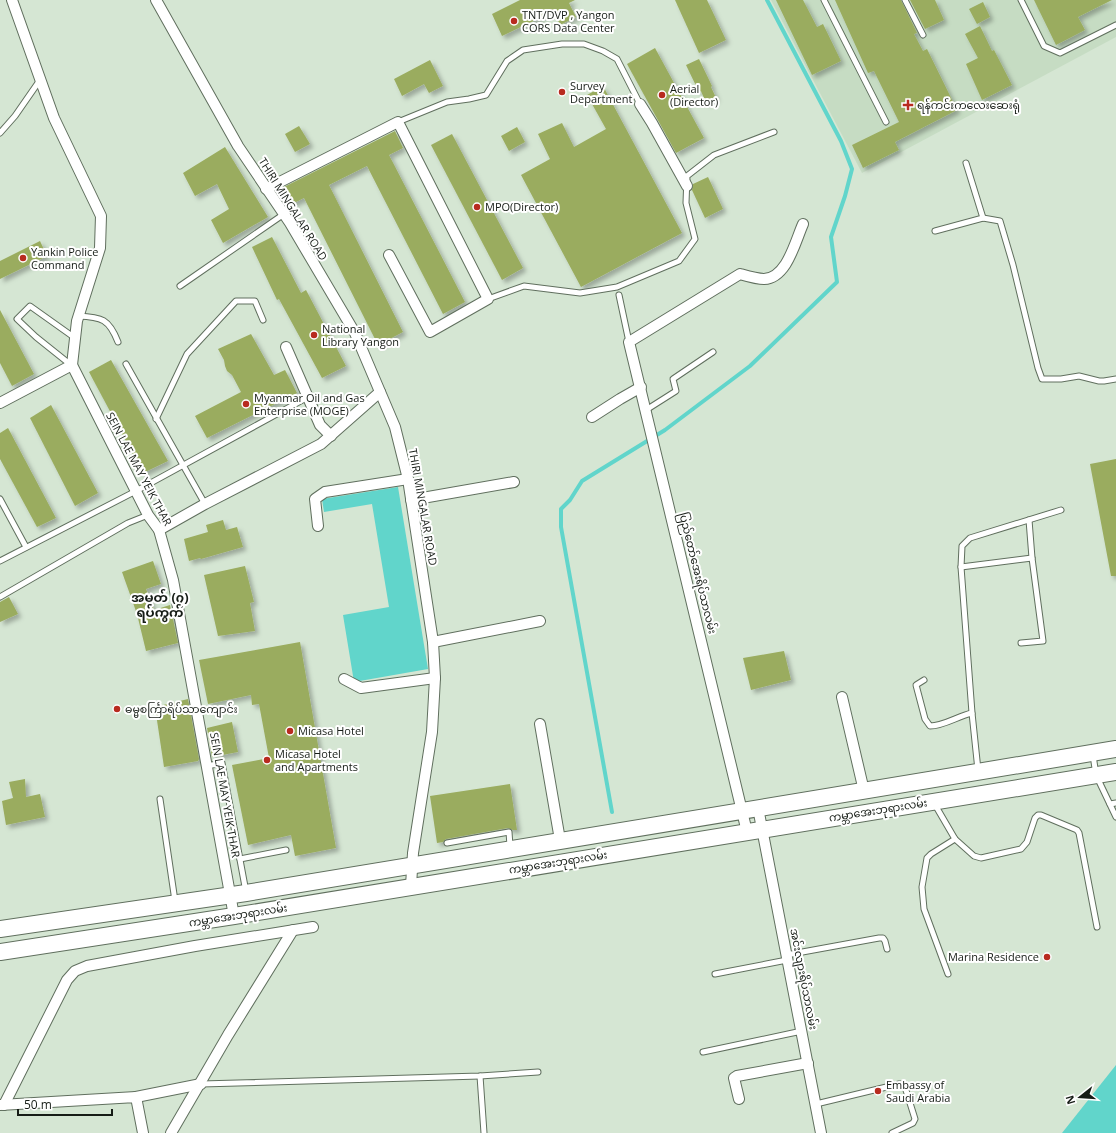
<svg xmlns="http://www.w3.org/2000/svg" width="1116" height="1133" font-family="'Open Sans','Noto Sans Myanmar',sans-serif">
<defs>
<filter id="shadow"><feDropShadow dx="3.5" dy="3.5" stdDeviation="2" flood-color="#0004"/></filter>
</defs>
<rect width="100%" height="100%" fill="#d5e6d3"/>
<path fill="#c6dcc3" d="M771,0h345v37l-254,136z"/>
<g fill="#61d5cb">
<path d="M398,487l30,182 -74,13 -11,-67 46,-8 -17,-103 -48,8 -2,-13z"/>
<path d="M1116,1065v68h-54z"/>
</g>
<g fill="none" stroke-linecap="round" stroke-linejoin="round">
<path stroke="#61d5cb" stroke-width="4" d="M612,812l-51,-285v-18l9,-9 12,-19 83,-51 85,-64 87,-84 -6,-45 14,-41 7,-27 -11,-28 -74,-141"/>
</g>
<g fill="#9aac5e" filter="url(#shadow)">
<path d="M520,0h55l-6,3 7,14 -16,8 -6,-14 -52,25 -10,-22z"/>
<path d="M675,0h32l19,40 -27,13z"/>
<path d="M776,0h27l14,27 6,-3 18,37 -29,14z"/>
<path d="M835,0h66l16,33 -3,1 9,17 4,-2 30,61 -62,32 4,8 -36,18 -11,-23 47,-23 -25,-51 -6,2z"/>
<path d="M910,0h25l9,20 -19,9z"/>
<path d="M1034,0h78l-34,17 7,13 -29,15z"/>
<path d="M983,2l7,15 -13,7 -8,-15z"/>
<path d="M980,26l12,25 2,-1 18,35 -30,15 -16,-36 12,-6 -13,-24z"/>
<path d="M655,48l49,90 -28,15 -49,-89z"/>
<path d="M699,59l13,27 -1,1 5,11 -10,5 -5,-12 -2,1 -13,-27z"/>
<path d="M430,60l13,26 -14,7 -5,-9 -22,12 -8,-17z"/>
<path d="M603,86l79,147 -101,54 -60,-112 29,-16 -12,-25 24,-11 12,24 32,-18 -19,-34z"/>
<path d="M299,126l11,18 -15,8 -10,-18z"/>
<path d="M517,127l8,15 -16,9 -8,-15z"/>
<path d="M395,131l8,17 -14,7 76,147 -22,12 -76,-148 -38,19 74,147 -25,13 -74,-147 -14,7 -8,-17z"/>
<path d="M452,134l71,134 -21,12 -71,-135z"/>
<path d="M225,147l43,70 -45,26 -12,-23 18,-11 -12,-25 -22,12 -12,-23z"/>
<path d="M708,177l15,32 -18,9 -13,-28 1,-6z"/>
<path d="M272,237l29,56 5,-3 40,76 -24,12 -43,-79 -2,1 -25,-53z"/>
<path d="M40,241l7,15 -47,23v-18z"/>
<path d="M0,310l34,64 -22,12 -12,-23z"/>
<path d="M251,334l23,41 11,-5 12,23 -90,45 -12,-22 46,-24 -9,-17 -5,-4 -2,-5 -1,-6 -6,-11z"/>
<path d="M111,360l57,101 -25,12 -54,-101z"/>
<path d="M51,405l47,88 -23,13 -45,-88z"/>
<path d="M8,428l48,90 -19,9 -37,-68v-26z"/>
<path d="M1116,459v117h-5l-21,-112z"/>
<path d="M223,520l3,10 11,-3 6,20 -42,12 -1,-1 -11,3 -5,-22 24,-7 -2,-7z"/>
<path d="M153,561l8,23 -15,5 8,21 16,-5 8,38 -32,8 -9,-37 -15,-42z"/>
<path d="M245,566l9,36 -4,1 5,28 -37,5 -14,-61z"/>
<path d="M9,597l9,17 -18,8v-20z"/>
<path d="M300,642l36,206 -41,8 -4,-21 -43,10 -16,-80 37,-7 -10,-54 -7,1 -1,-10 -43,9 -9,-44z"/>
<path d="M784,651l7,29 -40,10 -8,-32z"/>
<path d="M188,699l11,60 -1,2 -34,6 -9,-60z"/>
<path d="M232,722l6,30 -26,5 -5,-29z"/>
<path d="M25,779l1,18 14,-3 5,23 -39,8 -4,-24 11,-3 -4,-16z"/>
<path d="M510,784l7,46h-4l-5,-2 -62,11 -3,3 -6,1 -7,-47z"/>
</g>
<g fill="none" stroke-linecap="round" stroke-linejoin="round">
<g stroke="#606f5e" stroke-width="7">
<g id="lane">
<path d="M824,0l62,122"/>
<path d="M905,0l18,35"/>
<path d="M1021,0l23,46 16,7 56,-28"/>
<path d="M398,122l49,-20 22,-3 17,-4 21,-34 16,-11 39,-6h22l19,7 14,8 23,45"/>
<path d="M0,133l15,-17 25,-36"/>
<path d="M966,163l17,55"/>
<path d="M935,231l48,-13 17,3 13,44 25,103 4,11h19l18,-3 20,5h5l12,-2"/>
<path d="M180,286l104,-72"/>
<path d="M619,295l10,47"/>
<path d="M488,299l36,-13 56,7 37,-6 62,-26 16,-22 -9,-36 1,-27 27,-21 60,-23"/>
<path d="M78,316c24,1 31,3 40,26"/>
<path d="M126,364l79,140"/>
<path d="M71,365l-35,-28 -19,-18 13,-13 45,32"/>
<path d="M646,410l30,-19 -3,-12 40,-27"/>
<path d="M156,419l31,-65 49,-53h19l8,19"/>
<path d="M0,499l26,48"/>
<path d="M0,561l136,-70 172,-94"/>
<path d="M961,567l71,-9"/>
<path d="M0,597l128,-74 20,-8"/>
<path d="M1021,643l22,-2 -11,-83 -3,-38"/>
<path d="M924,680l-8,5 9,34 5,7c14,0 28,-10 42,-13"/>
<path d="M1093,755l3,20 20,42"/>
<path d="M207,766l15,-3 24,129"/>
<path d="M978,770l-6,-57 -11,-146 1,-21 8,-8 91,-28"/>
<path d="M160,799l15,102"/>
<path d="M934,803l21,36 19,17 7,2 40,-9 6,-7 8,-24 3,-3h3l36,15 2,3 18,94"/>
<path d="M1110,804l6,-1"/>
<path d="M447,843l62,-11 1,14"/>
<path d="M240,859l46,-9"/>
<path d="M786,955l93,-17h4l2,3 2,8"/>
<path d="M715,974l72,-14"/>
<path d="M948,974l-24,-65 -2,-22 5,-29 4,-4 24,-15"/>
<path d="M703,1052l99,-21"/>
<path d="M480,1076l4,57"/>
<path d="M201,1084l279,-8 58,-4"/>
<path d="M816,1104l83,-20h3l3,3 10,32 -2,4 -21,10"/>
</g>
</g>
<g stroke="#606f5e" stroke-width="12">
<g id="street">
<path d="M156,0l82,146 52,77 65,110 40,94 13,52 25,163 2,36 -3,54 -19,121 -2,33"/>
<path d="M640,104l12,19 35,63"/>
<path d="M266,189l132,-67 90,177 -58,33 -41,-77"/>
<path d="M286,347l34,78 11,11"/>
<path d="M72,365l76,150 11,15 14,50 61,336"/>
<path d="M0,403l72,-38 5,-44 23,-73 1,-32 -47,-98 -42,-118"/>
<path d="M592,417l28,-18 21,-12"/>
<path d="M411,500l103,-18"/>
<path d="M318,526l-3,-27 10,-7 83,-13"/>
<path d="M159,530l46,-26 116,-60 59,-52"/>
<path d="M433,642l107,-21"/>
<path d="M344,679l17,9 74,-10"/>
<path d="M842,697l22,94"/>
<path d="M540,724l20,116"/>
<path d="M758,808l63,325"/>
<path d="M747,832l-118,-490 111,-68c7,2 17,5 24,5 23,-1 31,-37 39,-55"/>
<path d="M136,1097l65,-13"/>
<path d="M739,1099l-5,-21 3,-2 71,-13"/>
<path d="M0,1105l136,-8 7,36"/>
<path d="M4,1105l63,-125 8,-9 12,-5 108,-20 118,-19"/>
<path d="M171,1133l57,-98 65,-105"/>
</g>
</g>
<g stroke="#606f5e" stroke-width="18">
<g id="primary">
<path d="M0,929l246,-36 870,-144"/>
<path d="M0,952l234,-36 882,-144"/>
</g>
</g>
<use href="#lane" stroke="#fff" stroke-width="5"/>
<use href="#street" stroke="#fff" stroke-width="10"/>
<use href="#primary" stroke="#fff" stroke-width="16"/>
</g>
<g fill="#b82b1f" stroke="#fff" stroke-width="1.5">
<circle cx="514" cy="21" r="4"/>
<circle cx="562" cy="92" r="4"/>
<circle cx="662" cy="95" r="4"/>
<path d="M906 99h4v4h4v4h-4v4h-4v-4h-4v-4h4z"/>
<circle cx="477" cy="207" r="4"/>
<circle cx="23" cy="258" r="4"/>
<circle cx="314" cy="335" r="4"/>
<circle cx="246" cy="404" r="4"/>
<circle cx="117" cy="709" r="4"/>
<circle cx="290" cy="731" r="4"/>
<circle cx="267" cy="760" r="4"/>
<circle cx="1047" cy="957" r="4"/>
<circle cx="878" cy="1091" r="4"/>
</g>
<g text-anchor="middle" stroke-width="4" stroke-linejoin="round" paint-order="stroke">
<g font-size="11" fill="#161c16" stroke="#fff" text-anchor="start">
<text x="522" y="19">TNT/DVP , Yangon<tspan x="522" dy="13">CORS Data Center</tspan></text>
<text x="570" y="90">Survey<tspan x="570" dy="13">Department</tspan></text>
<text x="670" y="93">Aerial<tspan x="670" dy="13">(Director)</tspan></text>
<text x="917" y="109">ရန်ကင်းကလေးဆေးရုံ</text>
<text x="485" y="211">MPO(Director)</text>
<text x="31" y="256">Yankin Police<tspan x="31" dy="13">Command</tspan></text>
<text x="322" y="333">National<tspan x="322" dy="13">Library Yangon</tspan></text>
<text x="254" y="402">Myanmar Oil and Gas<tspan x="254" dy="13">Enterprise (MOGE)</tspan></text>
<text x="125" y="713">ဓမ္မစင်္ကြာရိပ်သာကျောင်း</text>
<text x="298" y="735">Micasa Hotel</text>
<text x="275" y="758">Micasa Hotel<tspan x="275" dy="13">and Apartments</tspan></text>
<text x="1039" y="961" text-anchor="end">Marina Residence</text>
<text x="886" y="1089">Embassy of<tspan x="886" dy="13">Saudi Arabia</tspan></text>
</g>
<g font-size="11" fill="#161c16" stroke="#fff">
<text transform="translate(293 209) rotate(58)" y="4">THIRI MINGALAR ROAD</text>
<text transform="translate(139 469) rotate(62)" y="4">SEIN LAE MAY YEIK THAR</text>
<text transform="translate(423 507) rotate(80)" y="4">THIRI MINGALAR ROAD</text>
<text transform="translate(698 573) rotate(76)" y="4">ပြည်တော်အေးရိပ်သာလမ်း</text>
<text transform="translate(225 795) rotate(80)" y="4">SEIN LAE MAY YEIK THAR</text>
<text transform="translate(878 810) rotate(-9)" y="4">ကမ္ဘာအေးဘုရားလမ်း</text>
<text transform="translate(558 862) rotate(-9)" y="4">ကမ္ဘာအေးဘုရားလမ်း</text>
<text transform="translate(238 915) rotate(-9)" y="4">ကမ္ဘာအေးဘုရားလမ်း</text>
<text transform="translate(804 979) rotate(79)" y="4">အင်းလျားရိပ်သာလမ်း</text>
</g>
<g font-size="13" font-weight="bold" fill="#161c16" stroke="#fff">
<text x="160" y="602">အမှတ် (၇)<tspan x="160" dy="15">ရပ်ကွက်</tspan></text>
</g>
</g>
<g transform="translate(1080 1097) rotate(253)" stroke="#ffffff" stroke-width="3" paint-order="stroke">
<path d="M0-3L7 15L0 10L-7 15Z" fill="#161c16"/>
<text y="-6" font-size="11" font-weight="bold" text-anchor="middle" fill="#161c16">N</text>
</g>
<path d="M18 1109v6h94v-6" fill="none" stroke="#161c16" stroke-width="2"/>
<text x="24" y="1109" font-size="12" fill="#161c16" stroke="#ffffff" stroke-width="3" paint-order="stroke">50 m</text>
</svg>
